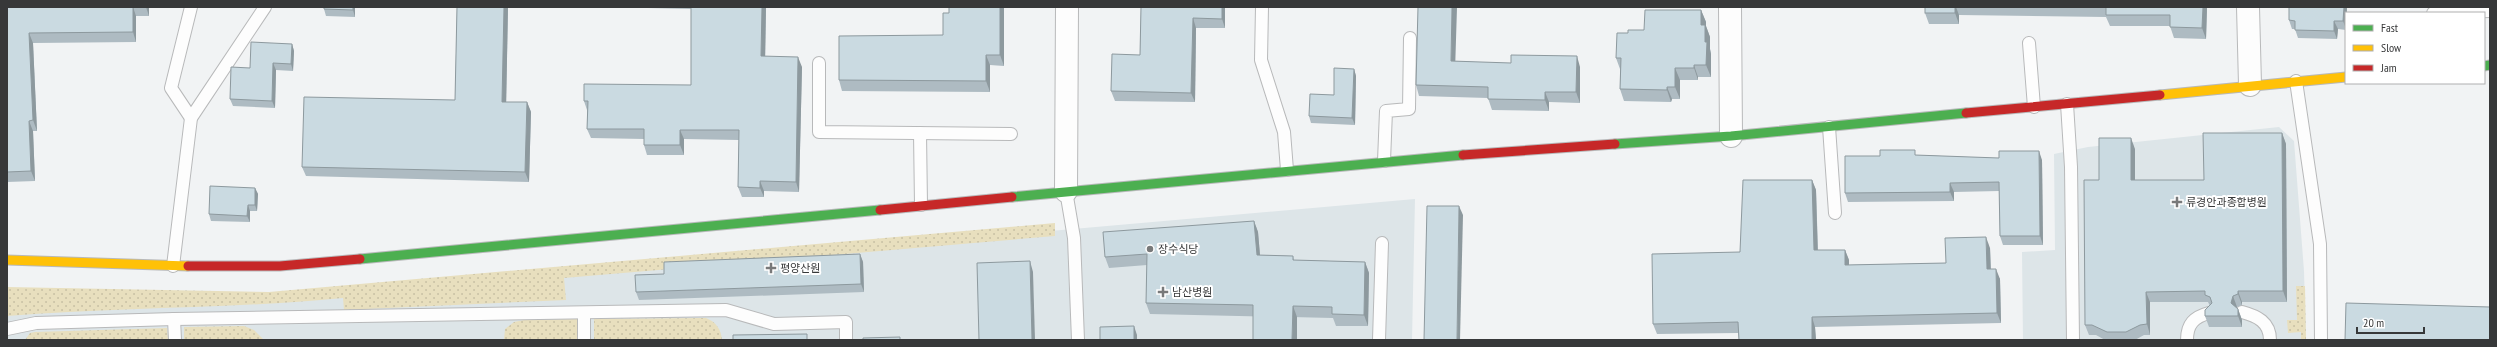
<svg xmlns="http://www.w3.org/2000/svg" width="2497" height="347" font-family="'PT Sans Narrow','Noto Sans KR',sans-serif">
<defs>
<pattern id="grass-dots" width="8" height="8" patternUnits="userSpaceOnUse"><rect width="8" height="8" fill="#e8dfbe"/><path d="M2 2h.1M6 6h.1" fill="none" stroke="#c8c0a4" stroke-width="1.8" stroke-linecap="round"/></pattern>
</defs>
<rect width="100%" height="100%" fill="#f1f3f4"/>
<g fill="#dde5e8">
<path d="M2279,127l15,14 10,130 2,69h-283l-1,-88 33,-2 -1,-96 34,-7z"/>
<path d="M1415,199l-3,141h-1405v-47l256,7z"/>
</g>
<g fill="url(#grass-dots)">
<path d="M1055,223v13l-491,42 2,22 -222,10 -1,-12c-112,11 -224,9 -336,18v-29l262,5z"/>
<path d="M2296,286h9l1,54h-5v-8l-13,1 -1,-13h10z"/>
<path d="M706,318c10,4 15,11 16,22h-128v-21z"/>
<path d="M578,319l1,21h-75l1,-11 9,-7 10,-2z"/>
<path d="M244,326l10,4 10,10h-80v-13z"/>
<path d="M167,328l1,12h-143l5,-7 5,-1z"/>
</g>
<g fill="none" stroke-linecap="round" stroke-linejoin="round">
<g stroke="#b8b9ba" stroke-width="14">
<g id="lane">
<path d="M1262,7l-1,53 23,72 3,38"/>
<path d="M2433,13l57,-2"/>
<path d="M2029,43l5,64"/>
<path d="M819,63v69l192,2"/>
<path d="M2296,81l24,163 1,96"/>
<path d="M2067,104l4,63 2,173"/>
<path d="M191,118l-20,-30 20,-81"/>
<path d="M1829,127l6,86"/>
<path d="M920,133l1,72"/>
<path d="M1384,161l2,-50 23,-2 1,-71"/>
<path d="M1066,191l8,47 4,102"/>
<path d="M173,266l18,-148 74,-111"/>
<path d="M2242,312c15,4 28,10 28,28"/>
<path d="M584,313v27"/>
<path d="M174,319l1,21"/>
<path d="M7,329l29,-6 138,-4 552,-9 48,14 72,-2v18"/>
<path d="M1379,340l3,-97"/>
<path d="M2187,340c0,-16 7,-23 22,-27"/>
</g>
</g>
<g stroke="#b8b9ba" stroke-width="24">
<g id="street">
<path d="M1730,7l1,129"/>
<path d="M2248,7l2,78"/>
<path d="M1066,191l1,-184"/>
</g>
</g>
<g stroke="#b8b9ba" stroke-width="11">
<g id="fast">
<path d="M2484,66l6,-1"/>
<path d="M1615,144l116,-8 235,-23"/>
<path d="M1012,197l451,-42"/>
<path d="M360,259l520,-49"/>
</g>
</g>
<g stroke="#b8b9ba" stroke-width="11">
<g id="slow">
<path d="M2160,95l186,-18"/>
<path d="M7,260l181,6"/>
</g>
</g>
<g stroke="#b8b9ba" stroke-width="11">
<g id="jam">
<path d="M1966,113l194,-18"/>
<path d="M1463,155l152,-11"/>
<path d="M880,210l132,-13"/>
<path d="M188,266h92l80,-7"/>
</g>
</g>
<use href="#lane" stroke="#fdfdfd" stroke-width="12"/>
<use href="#street" stroke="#fdfdfd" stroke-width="22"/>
<use href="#fast" stroke="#4caf50" stroke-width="9"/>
<use href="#slow" stroke="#ffc107" stroke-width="9"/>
<use href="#jam" stroke="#c62828" stroke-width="9"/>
</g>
<g fill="#aebbc2">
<path d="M7,7h142v9h-13v26l-103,1 4,88h-4l2,50 -28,1z"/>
<path d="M355,7v10l-29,-1 -2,-7z"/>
<path d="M457,7h51l-2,95h21l4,10 -2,70 -223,-6 -4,-9 153,-67z"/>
<path d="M604,7h162l-1,49 37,11 -3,125 -35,-1v6h-22l-4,-10 1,-47 -55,-1v16h-37l-3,-10v-6l-53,-1 -4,-9v-19l-3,-9 107,-16v-76z"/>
<path d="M949,7h55v59l-14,-1v27l-148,-1 -3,-11 104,-45 6,-22z"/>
<path d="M1141,7h84v21h-29l-1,74 -80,-1 -4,-10 29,-36z"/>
<path d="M1925,7h282l-1,32 -32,-1 -4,-12h-60l-4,-9 -147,-2v9h-30l-4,-11z"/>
<path d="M2289,7h58l-1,23 -8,-1 -1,10 -39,-1 -3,-9h-3l-3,-9z"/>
<path d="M1701,10l5,12v4l4,11v12l1,5v23h-13v3h-18v19h-8l-1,3 -47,-1 -4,-12v-20l-4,-11 12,-25 16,-3z"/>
<path d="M292,44l2,7 -1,20 -17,-1 -1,38 -42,-2 -3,-7 20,-31z"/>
<path d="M1455,61l125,6v36l-31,-1v9l-57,-1 -4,-12 -69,-2 -3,-11z"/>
<path d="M1354,69l2,7 -1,49 -44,-2 -2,-7 25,-21z"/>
<path d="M2282,133l4,11 1,158h-45v3l-5,2 -1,1 2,1 4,11v7h-33l-4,-11 5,-10 -2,-4h-58v33h-6l-9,5h-30l-9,-5h-7l-4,-10 14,-145 36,-31v31h69z"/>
<path d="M1917,155l125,5 1,85h-40l-3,-9 -1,-45 -45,1v9l-106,1 -3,-9z"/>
<path d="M1812,180l4,10 2,60h27l4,10v5l97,-2 44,-15 1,21 9,10 1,44 -186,4 1,13h-77l-1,-7 -81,1 -4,-10 87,-72z"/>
<path d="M255,188l3,6 -1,17h-7v11l-39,-1 -2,-7z"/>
<path d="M1254,221l4,11 2,23 33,1 1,4 71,2 4,11 -1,53h-32l-3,-8 -183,-4 -4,-11 1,-38 -38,3 -4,-11z"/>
<path d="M860,254l3,8 1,30 -225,8 -3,-8 28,-18z"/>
</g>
<g fill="#8d999e">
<path d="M133,7l3,9v26l-3,-10z"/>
<path d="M146,7h3v9z"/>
<path d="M353,7h2v10l-2,-7z"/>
<path d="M504,7h4l-2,105 -4,-10z"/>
<path d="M762,7h4l-1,59 -4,-10z"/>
<path d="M1000,7h4v59l-4,-11z"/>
<path d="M1222,7h3v21l-3,-9z"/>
<path d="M1452,7h5l-2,64 -4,-10z"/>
<path d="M1955,7h1l3,8v9l-4,-11z"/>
<path d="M2203,7h4l-1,32 -4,-11z"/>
<path d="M2344,7h3l-1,22 -3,-8z"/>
<path d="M1701,10l5,12v4l4,11v12l1,5v23l-5,-12 -5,-40z"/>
<path d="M1193,18l3,10 -1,74 -4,-9z"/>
<path d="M2334,21l4,8 -1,10 -3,-8z"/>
<path d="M29,33l4,10 4,88 -4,-11z"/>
<path d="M292,44l2,7 -1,20 -2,-7z"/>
<path d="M986,55l4,10v27l-4,-11z"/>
<path d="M1577,56l3,11v36l-4,-11z"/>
<path d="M798,57l4,10 -3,125 -3,-10z"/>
<path d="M273,63l3,7 -1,38 -3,-7z"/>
<path d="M1694,65l4,12v3l-4,-12z"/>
<path d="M1675,68l5,12v19l-5,-12z"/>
<path d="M1354,69l2,7 -1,49 -3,-7z"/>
<path d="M1667,87l5,12 -1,3 -4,-12z"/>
<path d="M1545,92l4,10v9l-4,-11z"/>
<path d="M527,102l4,10 -2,70 -4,-10z"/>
<path d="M29,121l4,10 2,50 -4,-10z"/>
<path d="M680,130l4,9v16l-4,-10z"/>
<path d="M2282,133l4,11 1,158 -4,-11z"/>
<path d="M2131,138l4,11v42l-4,-11z"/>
<path d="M2039,151l3,9 1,85 -3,-9z"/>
<path d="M1812,180l4,10 2,71 -4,-11z"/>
<path d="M760,181l4,10v6l-4,-9z"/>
<path d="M1950,183l4,9v9l-4,-9z"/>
<path d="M255,188l3,6 -1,17 -2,-6z"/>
<path d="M248,205l2,6v11l-3,-6z"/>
<path d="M1459,206l4,9 -3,125h-3z"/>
<path d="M1254,221l4,11 3,35 -4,-12z"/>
<path d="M1986,237l4,11 1,31 -4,-10z"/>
<path d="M1845,250l4,10v15l-4,-10z"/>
<path d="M860,254l3,8 1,30 -3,-8z"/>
<path d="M1030,261l3,11 2,68h-3z"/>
<path d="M1365,262l4,11 -1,53 -4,-11z"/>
<path d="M1996,269l4,10 1,44 -4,-10z"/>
<path d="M2238,291l4,11v3l-4,-11z"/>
<path d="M2146,292l4,10v33l-3,-11z"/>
<path d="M2233,296l4,11 -2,6 -4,-10z"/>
<path d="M1293,306l4,11v23h-5z"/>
<path d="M2238,309l4,11v7l-4,-11z"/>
<path d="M1812,317l3,10 1,13h-4z"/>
<path d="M1134,326l3,9v5h-3z"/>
</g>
<g fill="#cadae1" stroke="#8d999e">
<path d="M7,7h126v25l-104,1 4,87 -4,1 2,50 -24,1z"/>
<path d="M324,7h29v3l-29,-1z"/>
<path d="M457,7h47l-2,95h25l-2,70 -223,-5 2,-70 151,3z"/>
<path d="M691,7h71l-1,49 37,1 -2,125 -36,-1v7l-22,-1 1,-57h-59v15h-36v-16h-57l1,-28h-4v-17l107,1z"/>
<path d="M949,7h51v48h-14v26l-147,-1v-44l104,-1v-22h6z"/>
<path d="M1141,7h81v12l-29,-1 -2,75 -80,-2 1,-37 28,1z"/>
<path d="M1418,7h34l-1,54 60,2v-8l66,1 -1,36h-31v8l-57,-1v-12l-72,-2z"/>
<rect x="1925" y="7" width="30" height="6"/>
<path d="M2106,7h97l-1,21 -32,-1v-12h-64z"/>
<path d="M2289,7h55l-1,14h-9v10l-39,-1v-9l-6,-1z"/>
<path d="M1645,10h56v15h4v17h2l-1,23h-12v3h-19v19h-8v3l-47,-1 1,-31h-5l1,-25h11v-3h16z"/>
<path d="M251,42l41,2 -1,20 -18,-1 -1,38 -42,-2 1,-32 19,1z"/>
<path d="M1334,68l20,1 -2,49 -43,-2 1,-22 24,1z"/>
<path d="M2203,133h79l1,158h-45v3l-5,2 -2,7 7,6v7h-33v-6l7,-7 -2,-6 -5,-2v-4l-59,1 1,32 -7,1 -14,7h-19l-15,-7h-7l-1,-145h15v-42h32v42h73z"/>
<path d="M1880,150h35v5l84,3v-7h40l1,85h-40l-1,-54 -49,1v9l-105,1v-37h35z"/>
<path d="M1743,180h69l2,70h31v15l101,-2 -1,-25 41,-1 1,32h9l1,44 -185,4v23h-73l-1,-18 -85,2 -1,-70 88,-2z"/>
<path d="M210,186l45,2v17h-7l-1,11 -38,-2z"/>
<path d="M1427,206h32l-2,134h-33z"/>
<path d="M1254,221l3,34 36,1v4l72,2 -1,53 -32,-1v-7l-39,-1 -1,34h-39v-35l-107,-2 1,-49 -42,3 -2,-25z"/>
<path d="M860,254l1,30 -225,8 -1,-17 29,-1v-12z"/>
<path d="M1030,261l2,79h-53l-2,-77z"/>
<path d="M2346,303l144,4v33h-145z"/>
<path d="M1134,326v14h-34v-13z"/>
<path d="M807,334v6h-74v-5z"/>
<path d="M900,337v3h-37v-2z"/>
</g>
<g fill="#78797a" stroke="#fff" stroke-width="1.5">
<path d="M2175 196h4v4h4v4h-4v4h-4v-4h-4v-4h4z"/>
<circle cx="1150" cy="249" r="4"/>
<path d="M769 262h4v4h4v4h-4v4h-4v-4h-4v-4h4z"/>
<path d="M1161 286h4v4h4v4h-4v4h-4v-4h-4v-4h4z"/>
</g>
<g text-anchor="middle" stroke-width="4" stroke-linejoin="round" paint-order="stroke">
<g font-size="11" fill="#373839" stroke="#fff" text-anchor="start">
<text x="2186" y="206">류경안과종합병원</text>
<text x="1158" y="253">장수식당</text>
<text x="780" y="272">평양산원</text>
<text x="1172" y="296">남산병원</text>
</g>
</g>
<rect width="2497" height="347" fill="none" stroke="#373839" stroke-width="16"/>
<rect x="2345" y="12" width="140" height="72" fill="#ffffff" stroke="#afafb0"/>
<rect x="2353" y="25" width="20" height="6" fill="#4caf50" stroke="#afafb0"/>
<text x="2381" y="32" font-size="12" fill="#373839">Fast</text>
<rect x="2353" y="45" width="20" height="6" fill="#ffc107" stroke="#afafb0"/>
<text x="2381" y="52" font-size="12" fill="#373839">Slow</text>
<rect x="2353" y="65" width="20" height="6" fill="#c62828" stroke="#afafb0"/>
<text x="2381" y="72" font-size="12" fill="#373839">Jam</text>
<path d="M2357 327v6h67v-6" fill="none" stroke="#373839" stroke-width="2"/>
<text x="2363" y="327" font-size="12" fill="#373839" stroke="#ffffff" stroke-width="3" paint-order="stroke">20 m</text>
</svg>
